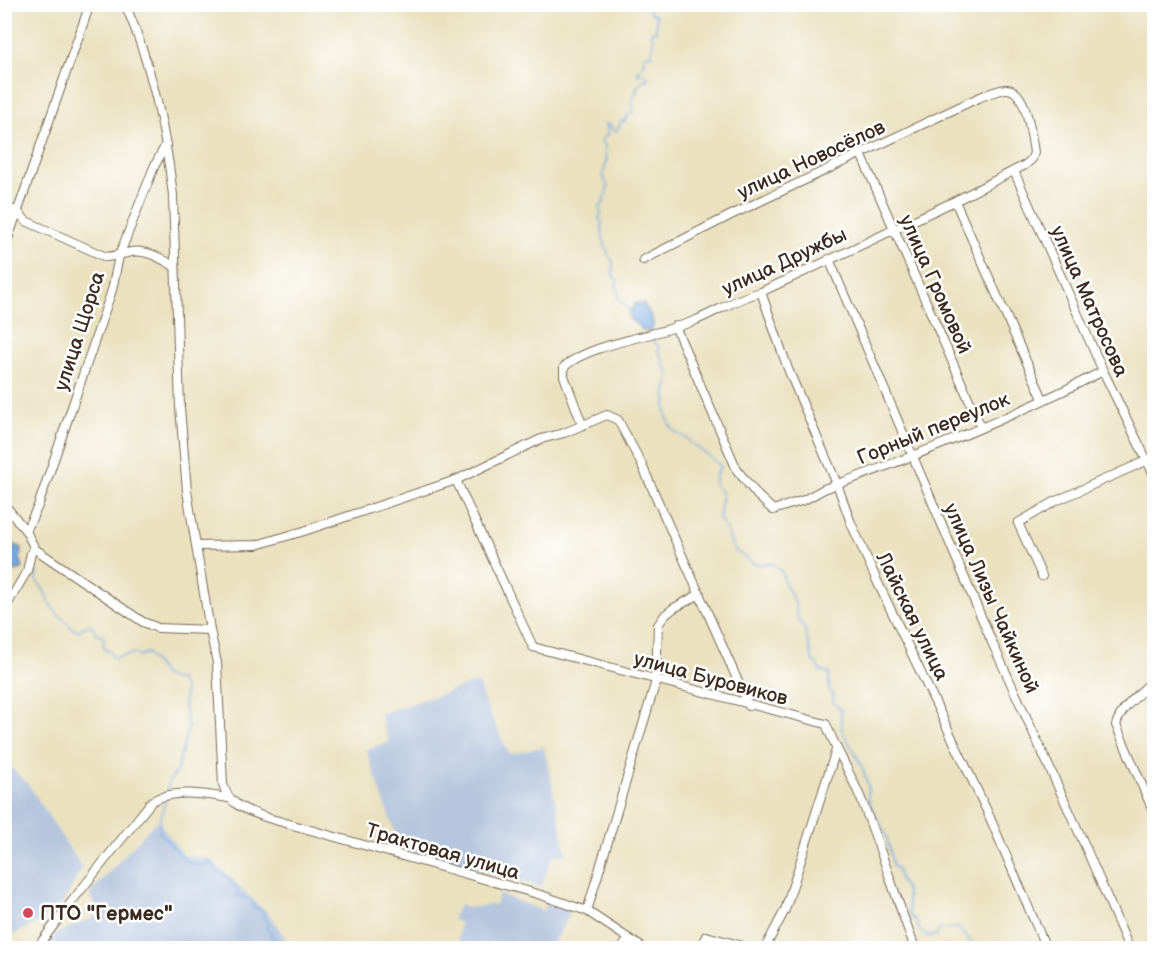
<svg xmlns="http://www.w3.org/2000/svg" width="1159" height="953" font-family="'Balsamiq Sans',sans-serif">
<rect width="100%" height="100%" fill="#fff"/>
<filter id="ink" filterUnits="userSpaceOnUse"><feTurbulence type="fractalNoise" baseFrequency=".0167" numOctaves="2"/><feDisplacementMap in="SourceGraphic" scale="12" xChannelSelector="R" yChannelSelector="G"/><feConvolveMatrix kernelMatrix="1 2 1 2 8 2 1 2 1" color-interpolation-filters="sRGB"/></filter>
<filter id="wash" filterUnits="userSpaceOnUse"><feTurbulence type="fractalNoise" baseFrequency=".008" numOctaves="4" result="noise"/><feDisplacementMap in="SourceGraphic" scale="24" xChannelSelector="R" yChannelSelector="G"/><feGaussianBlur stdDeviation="1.35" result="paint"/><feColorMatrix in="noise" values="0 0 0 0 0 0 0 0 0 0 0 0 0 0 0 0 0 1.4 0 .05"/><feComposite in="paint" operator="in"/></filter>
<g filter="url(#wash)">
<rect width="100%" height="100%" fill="#eae1bf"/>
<g fill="#b5c6de">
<path d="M478,682l5,17 26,55 35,-7 23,108 -10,-1 -5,3 -11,30 -140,-38 -35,-99 23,-8 -10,-28z"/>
<path d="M4,761l24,23 54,84 -18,33 -11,13 -48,25z"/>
<path d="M157,820l26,35 27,4 60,57 22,32h-248l11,-14 46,-20 -12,-20z"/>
<path d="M499,894l44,17 4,-10 23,8 -3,10 -17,29h-90l-2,-7 2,-18 -8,-4 8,-15 8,4 28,-4z"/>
</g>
<g fill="#74a8e0" stroke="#58697f" stroke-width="1.5">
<path d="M635,303l9,1c4,8 14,19 6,28l-8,-2 -8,-9 -1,1 -1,-2h-2l-1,-10 4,-1z"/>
<path d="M5,524l5,19 12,5 -2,10 3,9 -1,2 -10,2 -6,-4z"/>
</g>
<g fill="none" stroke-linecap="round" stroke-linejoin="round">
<g stroke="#74a8e0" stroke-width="1.5">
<path d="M629,310l-11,-12 1,-2 -3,-12 2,-3 -5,-6v-13c-7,-8 -12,-29 -11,-40l-3,-2 2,-7 -2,-5 4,-4 5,-17 -5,-11 4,-18 -2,-1v-11l-4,-5 7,-8 -2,-9h4l3,7h4l4,-10h4l2,-5 6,-4 -1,-14 5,-6 -1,-4 4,-5 9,-5 -9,-6 -2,3v-5l5,-4v-5h3l-2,-4 2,-3 6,1 1,-18 -3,-2 1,-3 5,-1v-16l-6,-2 -1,-3 4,-6"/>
<path d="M652,339h2v3l5,5 -1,4 5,9v3l7,12 -5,21 2,6 -2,2c0,9 4,22 10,28 5,4 13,5 16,11l30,23c-4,4 -8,15 -5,20 1,3 4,5 6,7l-3,26 5,6 9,23 4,4 17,12h19l9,8 3,11 10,20 3,17 6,7 9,34 4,3 2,6 10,3v15l4,8v6l8,8 1,20 19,34 7,21v15l19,37 6,30 4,1 3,12 7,12 2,22 3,4 4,2 3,10 8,6 10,-1 3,-6 18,-1 14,15 2,5"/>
<path d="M32,568l5,4 -1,8c10,10 9,16 15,26 5,9 16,14 21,23l7,2 4,-4 9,-2 4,8 7,3 1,13 6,3 3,6 22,-5 4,3 8,-3 16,22 10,5 6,-1 6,11 -1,16 4,22 -11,42 -8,12 -2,11"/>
<path d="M166,798l-6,22v13l25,27 15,6 12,-3 5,8 13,7 2,6 5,3 1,9 13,3 3,9 10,2v9l5,6 -3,3 5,4v4l10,6 3,6"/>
</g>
</g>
</g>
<g filter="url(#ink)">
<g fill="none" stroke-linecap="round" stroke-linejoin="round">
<g stroke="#786a56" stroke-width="10">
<g id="minor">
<path d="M125,4c27,61 40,125 48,191l7,212 7,84 23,139 7,33 6,121c5,22 26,27 45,34l273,77 46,16 56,37"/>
<path d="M861,154l120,273"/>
<path d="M1014,171l89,200 51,104"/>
<path d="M955,201l88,198"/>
<path d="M4,207l13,4 9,10 80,36c10,-1 16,-3 25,-5 15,-3 31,7 43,14"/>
<path d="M4,250l86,-246"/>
<path d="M829,259l162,381 91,199 47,109"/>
<path d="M761,292l27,77 49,115 14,39 26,58 110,230 59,137"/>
<path d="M675,326l62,144 21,26 15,14 31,-10 20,-11c95,-34 190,-72 279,-118"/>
<path d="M582,424l-18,-48v-9c24,-23 96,-32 130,-46 22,-9 43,-23 67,-29l194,-91 70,-36 7,-6 2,-7c-3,-16 -7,-64 -28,-63 -10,1 -20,6 -28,9l-249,118 -86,44"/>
<path d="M456,480l77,167 293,77c11,28 27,53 37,80 19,48 34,97 52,144"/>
<path d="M4,504l22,27 9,18 108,73 15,6 52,2"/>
<path d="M26,531l12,-25 32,-93 42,-123 7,-34 35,-89 12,-23"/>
<path d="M197,546l59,-1 48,-14 152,-51 85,-41 23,-6 43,-18 11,5 23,43 108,243"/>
<path d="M1042,576l-24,-53 38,-22 92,-41"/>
<path d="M4,610l23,-39 4,-18 4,-4"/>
<path d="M1154,679c-12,13 -33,28 -38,46l38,88"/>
<path d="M587,911l69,-230 2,-56 7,-10 9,-7 26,-14"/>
<path d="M37,948l28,-38 87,-109c21,-12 53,-7 76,-3"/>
<path d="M622,948l6,-8"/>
<path d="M700,948l6,-12 44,12"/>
<path d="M765,948l20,-38 51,-160"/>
</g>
</g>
<g stroke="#786a56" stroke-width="14">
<path id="major" d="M1151,948l3,-6"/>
</g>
<use href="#minor" stroke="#fff" stroke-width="8"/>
<use href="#major" stroke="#fff" stroke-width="10"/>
</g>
</g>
<circle fill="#d1495b" stroke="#fff" stroke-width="2" cx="28" cy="913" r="6"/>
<g text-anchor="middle" stroke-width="5" stroke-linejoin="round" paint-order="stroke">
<g font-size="20" fill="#3b2a1e" stroke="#fff">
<text transform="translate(811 159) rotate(-25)" y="7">улица Новосёлов</text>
<text transform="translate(784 261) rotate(-25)" y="7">улица Дружбы</text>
<text transform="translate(936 284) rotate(66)" y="7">улица Громовой</text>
<text transform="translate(1090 301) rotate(66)" y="7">улица Матросова</text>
<text transform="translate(79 331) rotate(-72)" y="7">улица Щорса</text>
<text transform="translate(933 428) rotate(-22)" y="7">Горный переулок</text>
<text transform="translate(992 598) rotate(66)" y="7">улица Лизы Чайкиной</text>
<text transform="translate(913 616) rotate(64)" y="7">Лайская улица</text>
<text transform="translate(711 678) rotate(15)" y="7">улица Буровиков</text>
<text transform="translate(443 851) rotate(16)" y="7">Трактовая улица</text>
</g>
<g font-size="20" font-weight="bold" fill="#3b2a1e" stroke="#fff" text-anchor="start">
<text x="40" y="920">ПТО "Гермес"</text>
</g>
</g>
<rect width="1159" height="953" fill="none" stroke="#fff" stroke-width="24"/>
</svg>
